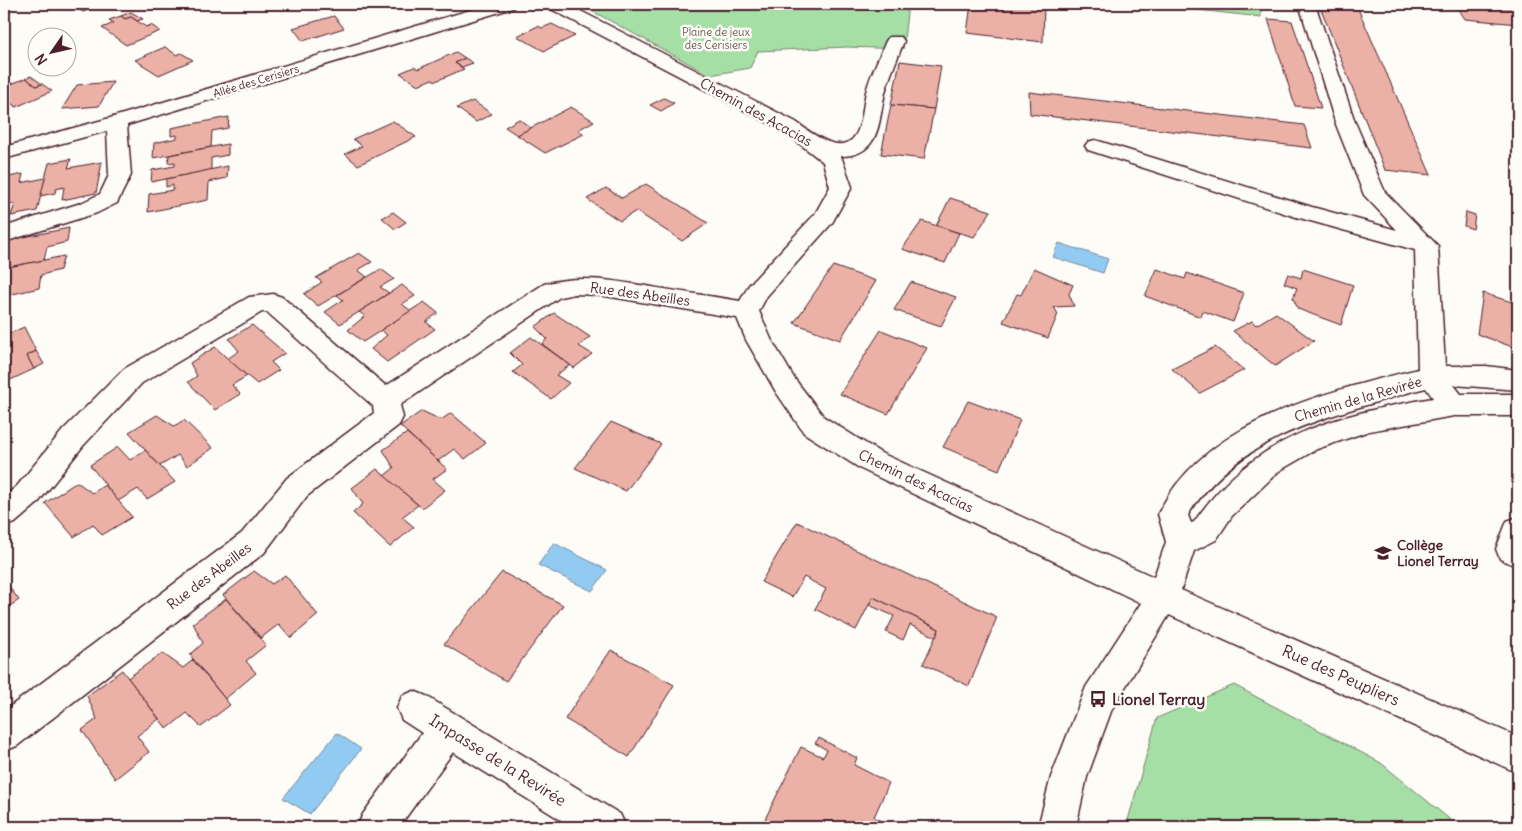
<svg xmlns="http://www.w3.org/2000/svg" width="1522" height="831" font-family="Delius,sans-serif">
<rect width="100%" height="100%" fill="#fdfcf7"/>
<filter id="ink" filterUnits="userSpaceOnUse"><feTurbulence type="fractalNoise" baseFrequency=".02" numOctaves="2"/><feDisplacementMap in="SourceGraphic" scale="10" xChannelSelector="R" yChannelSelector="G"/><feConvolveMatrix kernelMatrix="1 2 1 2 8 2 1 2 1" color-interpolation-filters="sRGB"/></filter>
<g filter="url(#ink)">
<g fill="#a5dfa5" stroke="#787f68">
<path d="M579,4h329l-5,45 -56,-2 -89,4 -8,17 -40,7z"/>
<path d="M1142,4h118l1,13z"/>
<path d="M1234,685l147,78 78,64h-156l-7,-2 -2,2h-168l31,-109z"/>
</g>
<g fill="#92cbf1" stroke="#7586a2">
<path d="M1059,243l49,16 -5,14 -50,-16z"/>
<path d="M554,543l53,27 -15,21 -54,-26z"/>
<path d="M337,733l24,16 -51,65 -27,-16z"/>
</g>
<g fill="#ebb1a7" stroke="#4a1f2b">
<path d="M69,4h36l-22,8z"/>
<path d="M391,4h24l-12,5z"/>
<path d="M971,4h73l-1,38 -76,-9z"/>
<path d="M1319,4h37l75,171 -46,-5z"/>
<path d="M1455,4h63v20l-53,-5z"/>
<path d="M131,12l12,7 -6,2 -6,-4 -6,2 -4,-3z"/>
<path d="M121,16l4,3 6,-2 15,10 5,-2 9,6 -34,14 -24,-17 12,-5 -5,-3z"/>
<path d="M334,16l10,12 -41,13 -10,-13z"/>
<path d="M1268,19l24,2 29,87 -26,-2z"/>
<path d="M552,24l23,12 -31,15 -27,-15 21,-10 4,2z"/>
<path d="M165,47l12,8 4,-2 12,7 -34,15 -24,-15z"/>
<path d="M456,52l9,6 -10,5 9,6 -28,12 -4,-2 -14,6 -18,-12 14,-6 4,2z"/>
<path d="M465,58l8,5 -11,4 -7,-4z"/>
<path d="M900,61l41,5 -7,43 -43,-4z"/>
<path d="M31,76l11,8 -6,2 -10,-8z"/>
<path d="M26,78l10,8 6,-2 10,7 -36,16 -12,-9v-11z"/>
<path d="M113,82l-14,24 -37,3 15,-24z"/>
<path d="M1029,92l275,33 8,23 -282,-34z"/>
<path d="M664,98l10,5 -13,8 -11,-6z"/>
<path d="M473,101l19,13 -16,8 -19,-14z"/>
<path d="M891,105l43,4 -10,50 -43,-5z"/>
<path d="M571,107l23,14 -16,9 6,4 -39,19 -28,-18z"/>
<path d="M229,117l-1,11 -16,3 -1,16 -58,11 1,-15 23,-5v-3l-6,1v-8z"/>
<path d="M519,119l12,9 -14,7 -12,-8z"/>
<path d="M393,121l23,16 -58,28 -13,-11 17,-8 -9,-7z"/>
<path d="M228,144v11l-17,3v12l-60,12 1,-12 23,-4v-4l-7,1 1,-8z"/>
<path d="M71,159l-3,9 34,-6 -6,31 -34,7 2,-13 -8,2 -1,4 -15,3 9,-33z"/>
<path d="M228,166l-1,12 -18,4 -1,18 -60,12 1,-18 24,-4v-5l-7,2v-8z"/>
<path d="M23,174l-2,9 24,-5 -8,33 -26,5 4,-12 -8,1 -3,5v-32z"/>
<path d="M646,184l62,39 -26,18 -46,-30 -16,10 -33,-22 19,-11 16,10z"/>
<path d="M950,198l41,13 -17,26 -38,-11z"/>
<path d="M393,212l13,10 -11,7 -13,-11z"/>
<path d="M1466,212l9,3 -2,14 -9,-3z"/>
<path d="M922,221l37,12 -14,30 -43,-14z"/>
<path d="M69,228l-2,14 -20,5 -3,13 -40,8v-13l2,-1 1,-5h-3v-8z"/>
<path d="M359,253l13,9 -14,8 9,7 -49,29 -14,-12 18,-12 -6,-4z"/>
<path d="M64,256l-4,14 -19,5 -2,13 -35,8v-28z"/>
<path d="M833,266l43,15 -36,59 -46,-17z"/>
<path d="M1034,268l39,17 -4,9 5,12 -20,1 4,7 -10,24 -45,-16 14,-28 4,1z"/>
<path d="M381,269l13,10 -14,8 9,6 -49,31 -15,-12 18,-12 -6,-5z"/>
<path d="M1157,269l28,10 2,-6 57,20 -11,29 -30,-11 -2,6 -56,-21z"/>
<path d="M1303,269l50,16 -12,40 -43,-16 -5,-11 4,-10 -13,-5 4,-9 13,4z"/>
<path d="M911,282l45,15 -15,29 -47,-16z"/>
<path d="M402,285l13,11 -13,8 9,7 -48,31 -15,-12 17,-14 -6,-4z"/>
<path d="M1483,293l35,11v45l-41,-15z"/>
<path d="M424,302l14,11 -12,9 9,7 -48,33 -16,-13 16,-14 -6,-5z"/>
<path d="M554,313l36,24 -11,9 13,8 -18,14 -32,-24 5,-5 -12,-12z"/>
<path d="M1276,313l38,28 -39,25 -42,-35 19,-10 4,4z"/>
<path d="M252,325l33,28 -14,9 8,8 -22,14 -30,-25 12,-8 -10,-12z"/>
<path d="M24,327l12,24 -9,5 7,13 -30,14v-47z"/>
<path d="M881,330l46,18 -39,66 -48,-20z"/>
<path d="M531,337l39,28 -14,10 13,8 -18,16 -38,-27 9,-7 -12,-12z"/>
<path d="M215,347l32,29 -15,9 8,9 -25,16 -27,-28 9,-6 -7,-13z"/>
<path d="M1215,347l29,23 -44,23 -28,-24z"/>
<path d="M36,351l8,13 -10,5 -7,-13z"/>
<path d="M968,401l52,19 -21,50 -56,-23z"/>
<path d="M422,411l19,9 10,-7 35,30 -21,16 -11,-10 -16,12 -38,-35z"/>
<path d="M157,415l17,11 10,-6 29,28 -26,18 -9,-11 -18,11 -31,-34z"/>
<path d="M611,422l50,22 -35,47 -51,-23z"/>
<path d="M407,433l40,36 -14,10 12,11 -23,18 -38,-32 10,-8 -11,-18z"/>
<path d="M118,447l12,13 15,-10 30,32 -28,17 -9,-10 -20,12 -28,-36z"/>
<path d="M377,469l41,36 -16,12 12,10 -24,20 -37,-34 10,-9 -11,-16z"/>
<path d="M77,482l15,11 13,-8 27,32 -30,18 -9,-11 -19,13 -29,-34z"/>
<path d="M797,522l200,95 -28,69 -46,-22 16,-35 -66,-32 -17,33 -41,-21 11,-20 -22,-12 -12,20 -31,-15z"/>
<path d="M254,571l18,13 13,-9 33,40 -27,23 -12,-14 -18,14 -38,-43z"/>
<path d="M502,572l61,33 -57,76 -62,-37z"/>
<path d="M4,580l15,20 -15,10z"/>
<path d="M873,597l66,32 -3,8 -26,-12 -7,15 -17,-8 8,-16 -25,-11z"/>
<path d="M226,599l40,46 -20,16 10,12 -31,26 -35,-44 13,-12 -10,-20z"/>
<path d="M611,650l63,35 -45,72 -64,-38z"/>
<path d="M162,653l21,15 10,-8 37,45 -29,22 -14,-14 -20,16 -39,-51z"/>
<path d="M122,670l37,49 -22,17 12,16 -34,27 -33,-49 15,-11 -10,-23z"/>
<path d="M819,738l38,20 -3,7 35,18 -15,34 10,6 -2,4h-121l40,-80 22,10 4,-7 -12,-7z"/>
</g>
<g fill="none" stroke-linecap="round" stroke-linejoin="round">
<g stroke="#4a1f2b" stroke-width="3">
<g id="minor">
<path d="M490,4h25l-2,4 -386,117 4,50 -14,28 -20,10 -93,29v-15l77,-24 19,-9 9,-19 -2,-44 -103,28v-12l106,-29z"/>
<path d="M547,4h20l229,118c15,11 50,39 62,8 5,-11 5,-26 8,-38 4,-17 13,-34 20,-51l3,-4h12l3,4c-6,16 -13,32 -18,48 -8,28 -3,67 -45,67l11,31 -20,36 -65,73 -8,15 12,28 23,39 30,39 57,36 273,124 12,-35 -8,-28c45,-93 168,-122 260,-145l-3,-119 -119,-33 -208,-67 -3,-4 3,-4 7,-2 7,2 210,65 85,23 -33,-35 -29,-73 -36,-118h16l40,118 30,70 53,54 7,120h41l32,4v20l-64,-5 7,9h57v22h-64l-85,15 -52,18 -38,22 -47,45 -16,24 -22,11 -13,39 337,147v36l-349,-158 -57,94 -25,68 -11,50h-38l13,-50 35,-90 55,-84 -280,-134 -57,-36 -28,-41 -30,-52 -9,-22 -138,-23 -24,-1 -15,3 -160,108 3,12 -4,8 -92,71 -43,57 -247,193 -13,5v-40l238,-178 45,-55 87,-65 -1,-7 -106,-94h-5l-120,71 -59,63 -46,58 -22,19 -11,4v-30l13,-11 46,-56 61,-61 125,-72 24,-3 9,3 104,89 158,-102c37,-10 71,-3 108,3 29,5 59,9 88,14l9,-16 66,-71 15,-27 -7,-25 -41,-32 -233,-122zM1426,388l7,10c-98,17 -179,37 -239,124l-3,1 -3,-8c41,-65 111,-91 182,-111 19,-5 37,-12 56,-16z"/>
<path d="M1518,517v50l-18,-8 -4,-10 11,-28z"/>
<path d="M414,691l12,5 194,118 6,13h-54l-119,-75 -54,75h-42l6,-13 59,-81 -20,-13 -5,-12 5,-12z"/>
</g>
</g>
<use href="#minor" fill="#fdfcf7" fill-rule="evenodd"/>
</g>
</g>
<defs>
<g id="school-bare" transform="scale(1.35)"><path d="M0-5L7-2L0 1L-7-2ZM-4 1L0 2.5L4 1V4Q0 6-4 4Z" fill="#4a1f2b" stroke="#fdfcf7" stroke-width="2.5" paint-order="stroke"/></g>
<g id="bus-bare" transform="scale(1.35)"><path d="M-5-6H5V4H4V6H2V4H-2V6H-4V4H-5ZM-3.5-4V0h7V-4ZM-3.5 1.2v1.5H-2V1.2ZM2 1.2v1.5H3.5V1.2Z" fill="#4a1f2b" stroke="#fdfcf7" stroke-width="2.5" paint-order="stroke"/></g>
</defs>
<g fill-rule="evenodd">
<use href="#school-bare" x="1383" y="553"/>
<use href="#bus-bare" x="1098" y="699"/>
</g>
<g text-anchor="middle" stroke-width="5" stroke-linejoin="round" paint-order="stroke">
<g font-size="11" fill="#655950" stroke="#fdfcf7">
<text x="716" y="36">Plaine de jeux<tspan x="716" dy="13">des Cerisiers</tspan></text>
</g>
<g font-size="11" fill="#4a1f2b" stroke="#fdfcf7">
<text transform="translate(256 81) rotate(-17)" y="4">Allée des Cerisiers</text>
</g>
<g font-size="14" fill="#4a1f2b" stroke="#fdfcf7">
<text transform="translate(756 112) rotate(29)" y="5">Chemin des Acacias</text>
<text transform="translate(640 294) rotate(8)" y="5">Rue des Abeilles</text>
<text transform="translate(1358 399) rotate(-16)" y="5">Chemin de la Revirée</text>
<text transform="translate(916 481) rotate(26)" y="5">Chemin des Acacias</text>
<text transform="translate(209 576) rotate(-37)" y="5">Rue des Abeilles</text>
</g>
<g font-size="14" font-weight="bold" fill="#4a1f2b" stroke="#fdfcf7" text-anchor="start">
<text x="1397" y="550">Collège<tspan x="1397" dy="16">Lionel Terray</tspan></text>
</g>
<g font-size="16" fill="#4a1f2b" stroke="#fdfcf7">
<text transform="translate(1341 675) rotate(24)" y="6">Rue des Peupliers</text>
<text transform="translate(498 760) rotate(32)" y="6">Impasse de la Revirée</text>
</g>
<g font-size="16" font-weight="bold" fill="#4a1f2b" stroke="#fdfcf7" text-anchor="start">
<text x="1112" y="705">Lionel Terray</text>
</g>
</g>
<rect width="1522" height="831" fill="none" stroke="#fdfcf7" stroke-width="20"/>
<rect x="10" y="10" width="1502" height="811" fill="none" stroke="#4a1f2b" stroke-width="2" filter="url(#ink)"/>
<g transform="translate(52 52) rotate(236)"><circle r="24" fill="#fdfcf7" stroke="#b5a4a5"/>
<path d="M0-4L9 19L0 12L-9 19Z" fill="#4a1f2b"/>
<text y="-8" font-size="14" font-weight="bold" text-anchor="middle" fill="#4a1f2b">N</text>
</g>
</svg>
